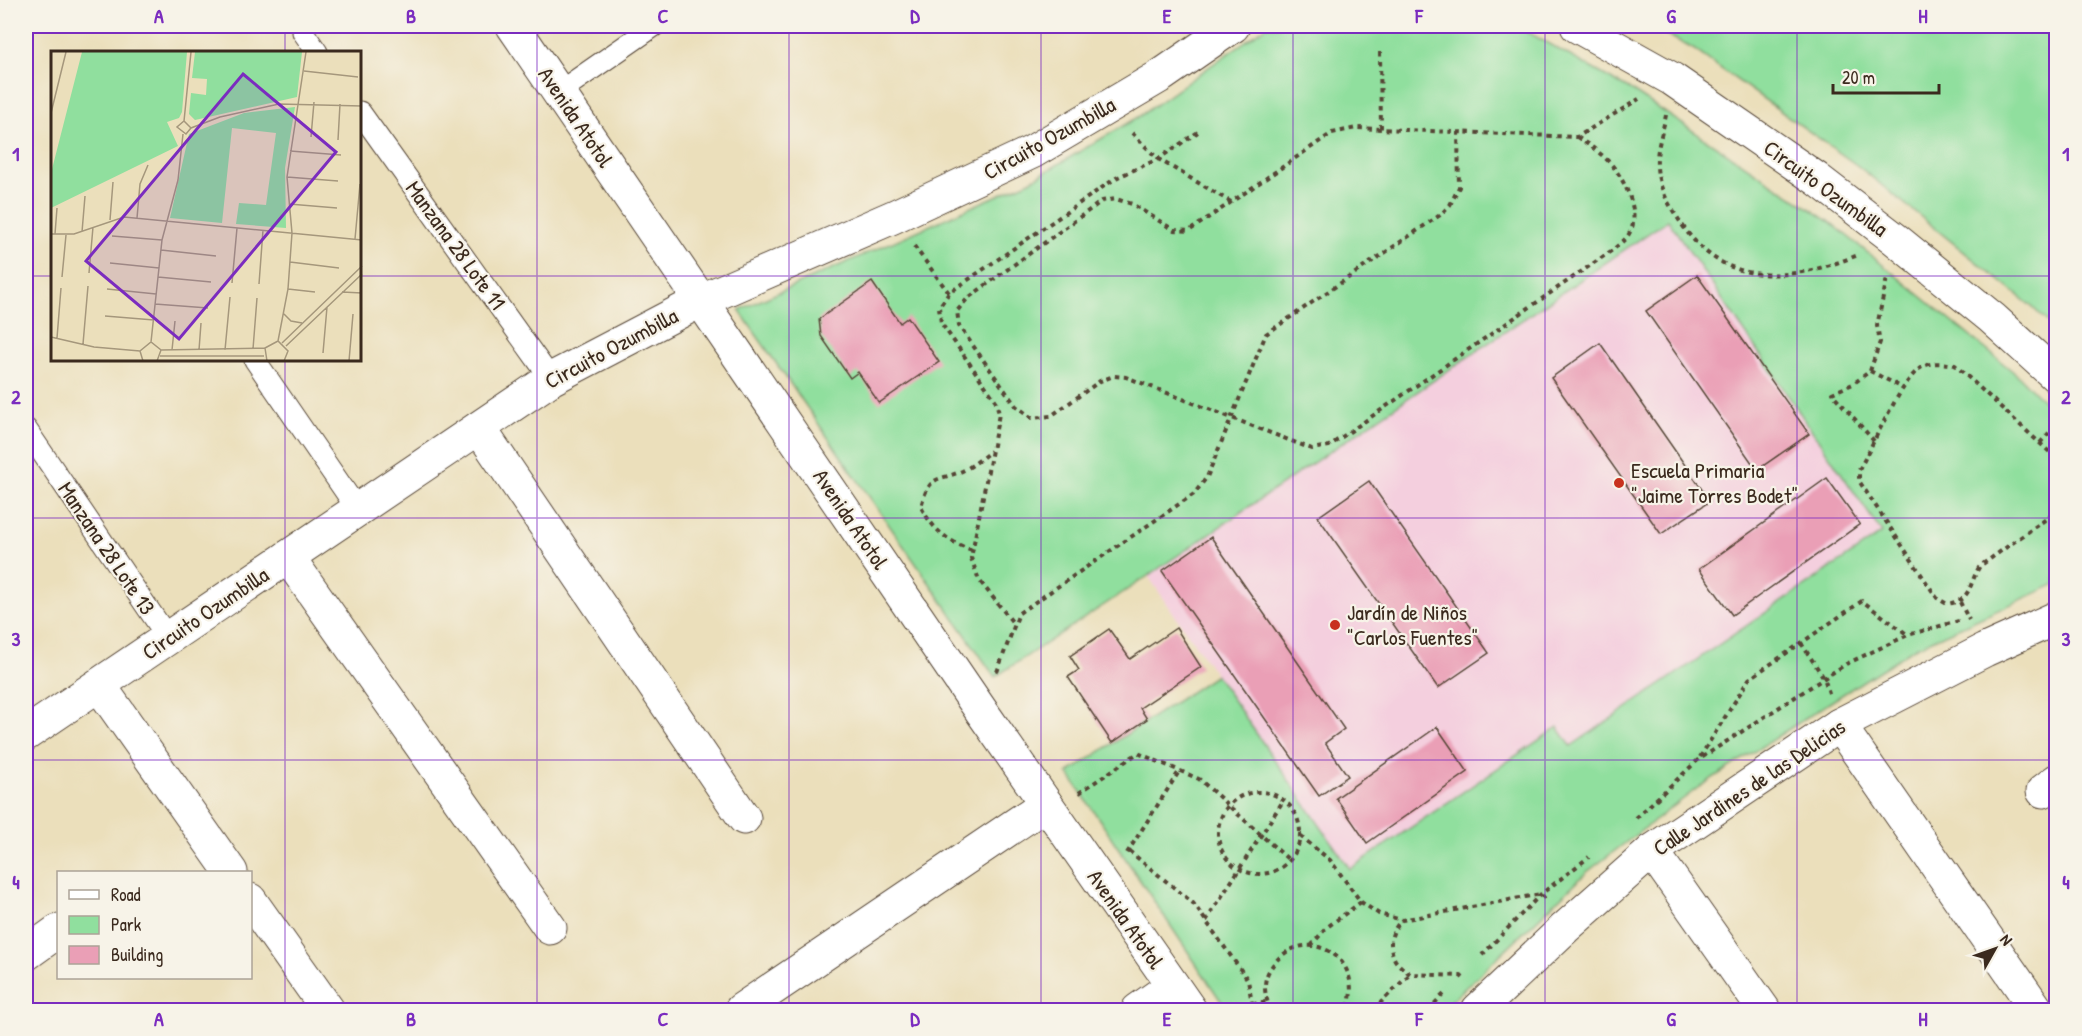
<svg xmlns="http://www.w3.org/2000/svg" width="2082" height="1036" font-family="'Patrick Hand',sans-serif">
<rect width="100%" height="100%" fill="#f7f3e8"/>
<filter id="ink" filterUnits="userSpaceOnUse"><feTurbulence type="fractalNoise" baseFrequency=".0167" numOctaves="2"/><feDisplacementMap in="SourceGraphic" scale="12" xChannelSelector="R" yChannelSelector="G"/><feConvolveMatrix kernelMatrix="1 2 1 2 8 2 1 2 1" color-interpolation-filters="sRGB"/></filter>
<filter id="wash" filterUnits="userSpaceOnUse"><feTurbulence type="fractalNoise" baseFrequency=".008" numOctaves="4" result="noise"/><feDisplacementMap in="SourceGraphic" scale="24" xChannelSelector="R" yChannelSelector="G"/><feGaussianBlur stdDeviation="1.35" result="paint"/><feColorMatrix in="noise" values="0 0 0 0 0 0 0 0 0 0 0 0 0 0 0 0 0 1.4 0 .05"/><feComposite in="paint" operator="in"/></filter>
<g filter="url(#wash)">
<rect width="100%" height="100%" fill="#ebdfbb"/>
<path fill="#f4cfde" d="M1668,220l214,313 -311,214 -14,-20 -207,143 -202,-294z"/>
<g fill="#90df9e" stroke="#66845e" stroke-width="1.5">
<path d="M1267,26h250l117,66 195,129 192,157 35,36v170l-140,63 -217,140 -112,85 -145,138h-215l-159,-237 148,-98 134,194 208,-142 13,19 311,-213 -214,-313 -520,356 -153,101 -256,-367 291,-129 108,-64z"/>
<path d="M1651,26h405v304l-25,-24 -173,-140 -165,-117z"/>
</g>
<g id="blocks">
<g fill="#ea9fb6">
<path d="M1697,275l112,159 -52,36 -111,-159z"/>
<path d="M872,282l28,41 8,-6 31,45 -60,41 -21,-31 -8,6 -29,-42 -2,-17z"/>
<path d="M1600,343l110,158 -49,33 -110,-156z"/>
<path d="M1827,478l33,46 -128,91 -33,-46z"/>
<path d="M1369,481l120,172 -51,35 -120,-171z"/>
<path d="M1211,537l133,192 -19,14 23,33 -29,20 -157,-225z"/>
<path d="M1176,628l25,39 -61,41 7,11 -35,24 -44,-66 11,-7 -9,-14 39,-27 21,30z"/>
<path d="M1437,727l31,45 -101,71 -31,-45z"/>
</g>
</g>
</g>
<g filter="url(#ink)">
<use href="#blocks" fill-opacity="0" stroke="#554536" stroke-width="1.5"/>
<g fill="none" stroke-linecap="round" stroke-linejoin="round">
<g stroke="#554536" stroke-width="23">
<g id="service">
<path d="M303,32l14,20"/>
<path d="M559,92l95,-66"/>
<path d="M360,112l191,267"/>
<path d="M255,360l103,150"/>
<path d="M26,429l142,209"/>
</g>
</g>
<g stroke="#554536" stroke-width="35">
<g id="minor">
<path d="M513,26l469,686 208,298"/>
<path d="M1577,26l95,53 145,100 78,60 97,79 64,58"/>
<path d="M479,428l265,390"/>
<path d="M288,557l262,371"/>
<path d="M99,685l132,187"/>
<path d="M1839,725l198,285"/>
<path d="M26,734l525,-355 151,-79 191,-83 139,-65 130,-77 71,-49"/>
<path d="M2043,791l13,-10"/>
<path d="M1652,851l112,159"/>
<path d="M250,900l78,110"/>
<path d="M26,954l32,-23"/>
<path d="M741,1010l305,-206"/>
<path d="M1138,1010l34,-24"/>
<path d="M1478,1010l87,-82 87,-77 187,-126 146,-75 71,-32"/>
</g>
</g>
<g stroke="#554536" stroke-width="4" stroke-dasharray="4.5 4.5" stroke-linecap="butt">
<path d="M1380,52l1,77"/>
<path d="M1666,115c-3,16 -10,34 -9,50 0,19 12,40 22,55 43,70 112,62 179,35"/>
<path d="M1132,133l26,26 73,43"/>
<path d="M1577,137c12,8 24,16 33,26 14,15 31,50 20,69 -3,7 -11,12 -16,17l-285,197 -17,3 -186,-72 -12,-1 -14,5 -49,35 -19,2 -16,-12 -57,-80 -2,-15 11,-13 134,-97 14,-2 16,5 42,26 15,1 143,-98 24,-5 221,9 62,-38"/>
<path d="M914,246l35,47 167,-115 42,-19 43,-29"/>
<path d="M949,293l-10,14 2,16 55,78 3,13 -28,144 8,22 35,44"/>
<path d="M1870,371l33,17"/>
<path d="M1874,441l-42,-48 21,-9 17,-13 10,-29 -3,-16 10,-48"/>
<path d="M2040,443l16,-18"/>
<path d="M2056,458l-101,-93c-12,-2 -26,-4 -36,4 -18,13 -48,79 -60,101v11l78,117 10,6c26,-4 21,-20 33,-38l76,-54"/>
<path d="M2050,517l6,4"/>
<path d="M972,550c-25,-9 -38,-19 -51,-43 9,-37 20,-24 47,-39 8,-5 15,-11 23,-17"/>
<path d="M1960,602l9,18"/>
<path d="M1801,643l23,35 5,15"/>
<path d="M997,672l22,-59 175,-119 13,-17 59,-143 174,-119 10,-10 9,-18 -1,-55"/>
<path d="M1700,757l49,-78 113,-78 46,34"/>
<circle cx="1259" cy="833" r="41"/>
<path d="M1079,793l59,-40 61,26 91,82"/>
<path d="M1636,818l62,-58 148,-96 62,-29 54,-15"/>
<path d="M1300,836l30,24 31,42 18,12 23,6"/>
<path d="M1129,851l64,52 55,77 5,30"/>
<path d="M1127,853l53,-83"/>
<path d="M1206,921l77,-120"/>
<path d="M1311,946l15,-18 35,-26"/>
<path d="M1482,955l59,-61 48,-37"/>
<path d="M1463,978l-2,-2 -51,-2c-5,-4 -12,-9 -15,-14 -7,-14 -5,-29 7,-40l139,-26 5,6"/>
<path d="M1252,1004l14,-2"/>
<path d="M1271,1010c-6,-12 -9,-27 -2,-39 29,-51 99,-18 78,39"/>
<path d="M1373,1010l37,-36"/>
<path d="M1428,1010l19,-19"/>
</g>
<use href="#service" stroke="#fff" stroke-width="21"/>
<use href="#minor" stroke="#fff" stroke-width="33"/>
</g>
</g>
<path fill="none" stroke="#7b2cbf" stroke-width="1.5" stroke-opacity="0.55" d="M285,26v26M537,26v984M789,26v984M1041,26v984M1293,26v984M1545,26v984M1797,26v984M26,276h26M360,276h1696M285,360v650M26,518h2030M26,760h2030"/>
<g fill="#c8321e" stroke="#f7f3e8" stroke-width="2">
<circle cx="1619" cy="483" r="6"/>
<circle cx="1335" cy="625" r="6"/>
</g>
<g text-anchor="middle" stroke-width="4.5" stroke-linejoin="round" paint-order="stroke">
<g font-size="22" fill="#3b2a1e" stroke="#f7f3e8">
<text transform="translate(576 117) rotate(56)" y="8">Avenida Atotol</text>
<text transform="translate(1049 138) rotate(-29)" y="8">Circuito Ozumbilla</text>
<text transform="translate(1826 188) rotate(36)" y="8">Circuito Ozumbilla</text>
<text transform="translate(456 245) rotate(54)" y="8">Manzana 28 Lote 11</text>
<text transform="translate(611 348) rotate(-28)" y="8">Circuito Ozumbilla</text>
<text transform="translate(851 519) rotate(56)" y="8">Avenida Atotol</text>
<text transform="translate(107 548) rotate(56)" y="8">Manzana 28 Lote 13</text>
<text transform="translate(205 613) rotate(-34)" y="8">Circuito Ozumbilla</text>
<text transform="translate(1749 787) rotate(-34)" y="8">Calle Jardines de las Delicias</text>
<text transform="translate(1126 919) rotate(55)" y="8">Avenida Atotol</text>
</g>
<g font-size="22" fill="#3b2a1e" stroke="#f7f3e8" text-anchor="start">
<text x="1631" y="478">Escuela Primaria<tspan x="1631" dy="25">"Jaime Torres Bodet"</tspan></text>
<text x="1347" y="620">Jardín de Niños<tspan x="1347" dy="25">"Carlos Fuentes"</tspan></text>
</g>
</g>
<g transform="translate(51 51)">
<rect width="310" height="310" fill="#ebdfbb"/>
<path d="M31,1h105l-5,60 -3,6 -12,4 11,24 -127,62v-35zM144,1h107l-5,45 -102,23 -6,-6 2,-21 15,2 1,-16 -15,-1zM244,56l-10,61 1,60 -50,-4 3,-21 27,2 10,-72 -44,-5 -10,95 -52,-5 19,-84 55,-21z" fill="#90df9e"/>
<path fill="none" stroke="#a5977c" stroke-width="1.5" d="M253,20l54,6M0,62l15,-61M133,70l7,-69M140,77l-7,-7 -7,6 9,7 5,-6 29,-11 59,-13 83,2M260,86l3,-35M287,89l2,-36M239,100l51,4M236,126l51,4M238,153l48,4M86,167l3,-34 8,-19M59,169l3,-38M31,181l3,-36M0,183h23l50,-17 238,23M4,183l2,-26M61,185l50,4M304,188l5,-55M110,199l55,6M239,211l49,6M59,212l49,5M38,222l4,-46M11,226l4,-42M107,226l53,5M181,232l5,-55M208,233l4,-54M56,238l49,5M237,238l27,3M291,241l20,1M104,253l53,4M232,262l8,8 11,2M54,265l49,4M0,286l43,10 46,4M6,287l4,-50M227,290l10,-52 4,-56 -5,-56 19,-125M100,291l11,-102 16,-60 5,-46M231,292l80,-77M32,293l5,-58M235,295l76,-72M202,298l4,-51M110,299l104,-2M121,299l3,-29M148,299l2,-27M174,299l5,-53M272,302l4,-46M109,305h104M92,310l-3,-10 11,-9 10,8 -4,11M216,310l-2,-13 13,-7 10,10 -4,10M298,310l4,-47"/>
<path fill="#7b2cbf" fill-opacity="0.15" stroke="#7b2cbf" stroke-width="3" d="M192,23l93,78 -157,187 -93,-78z"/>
<rect width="310" height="310" fill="none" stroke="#3b2a1e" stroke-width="3"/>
</g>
<rect width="2082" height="1036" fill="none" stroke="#f7f3e8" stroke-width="66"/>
<rect x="57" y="871" width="195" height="108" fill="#f7f3e8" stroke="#aca397" stroke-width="1.5"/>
<rect x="69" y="890" width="30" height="9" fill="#ffffff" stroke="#aca397" stroke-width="1.5"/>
<text x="111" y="901" font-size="18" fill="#3b2a1e">Road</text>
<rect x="69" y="916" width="30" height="18" fill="#90df9e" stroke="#aca397" stroke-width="1.5"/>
<text x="111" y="931" font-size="18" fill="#3b2a1e">Park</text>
<rect x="69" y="946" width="30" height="18" fill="#ea9fb6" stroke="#aca397" stroke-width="1.5"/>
<text x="111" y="961" font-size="18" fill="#3b2a1e">Building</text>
<g transform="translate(1995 949) rotate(50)" stroke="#f7f3e8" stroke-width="4.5" paint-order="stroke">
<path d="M0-4.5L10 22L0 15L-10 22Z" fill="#3b2a1e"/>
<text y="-9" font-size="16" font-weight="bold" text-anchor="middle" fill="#3b2a1e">N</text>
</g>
<path d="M1833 84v9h106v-9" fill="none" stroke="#3b2a1e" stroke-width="3"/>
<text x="1842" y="84" font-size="18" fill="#3b2a1e" stroke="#f7f3e8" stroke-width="4.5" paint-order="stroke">20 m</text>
<rect x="33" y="33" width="2016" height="970" fill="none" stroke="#7b2cbf" stroke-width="2"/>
<g font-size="20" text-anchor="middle" font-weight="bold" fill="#7b2cbf">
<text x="159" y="23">A</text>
<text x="411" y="23">B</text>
<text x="663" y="23">C</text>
<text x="915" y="23">D</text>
<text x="1167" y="23">E</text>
<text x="1419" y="23">F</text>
<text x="1671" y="23">G</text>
<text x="1923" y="23">H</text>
<text x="16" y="161">1</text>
<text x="2066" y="161">1</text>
<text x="16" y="404">2</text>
<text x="2066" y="404">2</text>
<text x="16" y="646">3</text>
<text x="2066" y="646">3</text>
<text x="16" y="889">4</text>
<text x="2066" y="889">4</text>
<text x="159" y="1026">A</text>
<text x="411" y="1026">B</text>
<text x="663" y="1026">C</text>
<text x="915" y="1026">D</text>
<text x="1167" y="1026">E</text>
<text x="1419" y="1026">F</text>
<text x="1671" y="1026">G</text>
<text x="1923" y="1026">H</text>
</g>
</svg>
